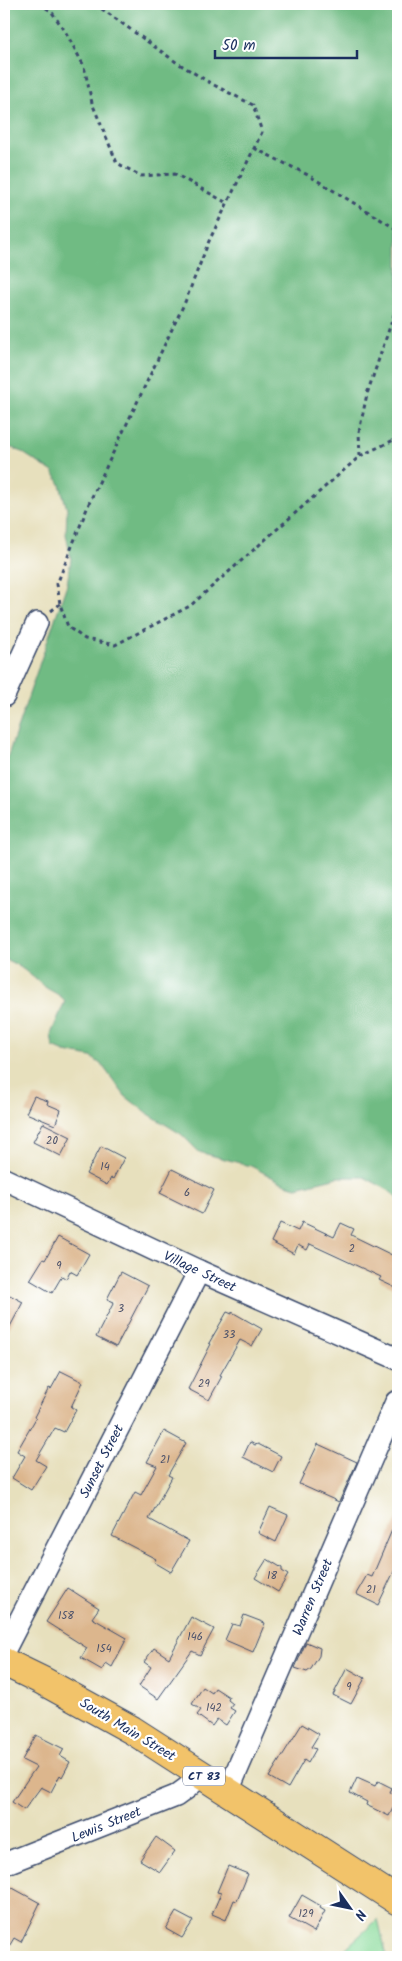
<svg xmlns="http://www.w3.org/2000/svg" width="402" height="1961" font-family="Kalam,sans-serif">
<rect width="100%" height="100%" fill="#fff"/>
<filter id="ink" filterUnits="userSpaceOnUse"><feTurbulence type="fractalNoise" baseFrequency=".02" numOctaves="2"/><feDisplacementMap in="SourceGraphic" scale="10" xChannelSelector="R" yChannelSelector="G"/><feConvolveMatrix kernelMatrix="1 2 1 2 8 2 1 2 1" color-interpolation-filters="sRGB"/></filter>
<filter id="wash" filterUnits="userSpaceOnUse"><feTurbulence type="fractalNoise" baseFrequency=".0096" numOctaves="4" result="noise"/><feDisplacementMap in="SourceGraphic" scale="20" xChannelSelector="R" yChannelSelector="G"/><feGaussianBlur stdDeviation="1.12" result="paint"/><feColorMatrix in="noise" values="0 0 0 0 0 0 0 0 0 0 0 0 0 0 0 0 0 1.4 0 .05"/><feComposite in="paint" operator="in"/></filter>
<g filter="url(#wash)">
<rect width="100%" height="100%" fill="#e7e0bd"/>
<path fill="#8adb9b" stroke="#52857c" d="M378,1919l9,38h-51z"/>
<path fill="#6fbb83" stroke="#457570" d="M4,4h394v1194l-10,-8 -24,-13h-26l-41,10 -12,-3 -34,-18 -52,-14 -18,-18 -34,-21 -22,-17 -23,-31 -11,-8 -26,-5 -12,-5 -2,-13 14,-33c-5,-7 -13,-9 -20,-14 -14,-11 -24,-22 -41,-28v-192l63,-183 4,-25 -5,-25 1,-25 -7,-25 -7,-12 -33,-21 -16,-6z"/>
<g id="blocks">
<g fill="#dcb68d">
<path d="M34,1096l14,5 -1,3 14,6 -6,15 -29,-12z"/>
<path d="M43,1123l28,14 -10,19 -28,-14z"/>
<path d="M101,1146l23,12 -11,21 -2,-1 -4,7 -21,-11z"/>
<path d="M172,1169l42,21 -12,24 -42,-21z"/>
<path d="M302,1222l32,15 7,-14 13,6 -3,6 47,23v31l-19,-9 2,-3 -71,-33 -3,6 -9,-5 -4,9 -23,-12 9,-19 18,8z"/>
<path d="M58,1237l31,17 -12,21 -7,-4 -4,8 -4,-3 -10,17 -22,-13 13,-21 2,1z"/>
<path d="M121,1272l27,14 -32,61 -20,-10 18,-35 -7,-3z"/>
<path d="M4,1292l19,10 -19,36z"/>
<path d="M227,1312l5,2v-2l30,17 -10,17 -12,-6 -20,35 2,1 -13,24 -21,-11 23,-45 -2,-1z"/>
<path d="M61,1371l22,11 -12,25 5,3 -12,22 -9,-4 -19,32 10,6 -15,24 -19,-12 13,-22 -8,-5 19,-33 -2,-1 15,-29 2,1z"/>
<path d="M164,1431l22,12 -18,32 4,2 -23,42 40,22 -18,31 -17,-10 2,-3 -44,-23 23,-44 6,3 16,-29 -10,-4z"/>
<path d="M250,1442l5,3 3,-1 23,12 -8,16 -30,-15z"/>
<path d="M318,1444l39,18 -18,40 -40,-18z"/>
<path d="M270,1507l18,8 -12,27 -18,-9z"/>
<path d="M398,1516v47l-20,42 -22,-11 11,-19 5,2z"/>
<path d="M267,1559l15,9v3l6,4 -10,17 -23,-14z"/>
<path d="M68,1588l31,20 -7,10 35,20 -15,29 -6,-4 -4,7 -21,-12 6,-10 -41,-26z"/>
<path d="M244,1615l21,8 -12,29 -28,-12 7,-16 8,2z"/>
<path d="M191,1617l23,12 -14,26 -8,-4 -34,48 -19,-13 12,-19 -7,-5 10,-14 15,10z"/>
<path d="M306,1642l14,6 -1,8 -8,13 -4,3 -12,-4z"/>
<path d="M347,1668l18,10 -14,26 -18,-9z"/>
<path d="M203,1687l9,6 3,-5 14,9 -1,3 5,4 -3,4 5,3 -9,14 -9,-6 -5,7 -15,-11 4,-5 -9,-6z"/>
<path d="M302,1724l17,10 -8,13 5,2 -8,14 -4,-3 -16,28 -19,-11z"/>
<path d="M36,1735l28,14 -4,7 10,6 -8,15 -2,-2 -9,17 -10,-5 -17,23 -12,-8 24,-35 -14,-7z"/>
<path d="M357,1778l18,8 3,-5 14,7 -2,4 8,4v2l-9,18 -23,-11 1,-3 -17,-9z"/>
<path d="M156,1837l19,14 -15,21 -20,-12z"/>
<path d="M228,1866l20,8 -11,27 -3,-1 -8,20 -14,-6 9,-21 -4,-1z"/>
<path d="M9,1886l31,17 -19,39 -7,-4 -10,17v-59z"/>
<path d="M302,1895l19,11 -1,2 5,3 -11,21 -25,-14z"/>
<path d="M176,1912l17,9 -11,17 -16,-9z"/>
</g>
</g>
</g>
<g filter="url(#ink)">
<use href="#blocks" fill-opacity="0" stroke="#3a4a6c" stroke-width="1"/>
<g fill="none" stroke-linecap="round" stroke-linejoin="round">
<g stroke="#3a4a6c" stroke-width="24">
<g id="street">
<path d="M4,696l33,-73"/>
<path d="M4,1179l195,92 199,88"/>
<path d="M4,1651l195,-380"/>
<path d="M228,1791l168,-389"/>
<path d="M4,1864l172,-68 11,-8 15,-14"/>
</g>
</g>
<g stroke="#3a4a6c" stroke-width="30">
<path id="primary" d="M4,1662l39,19 89,49 266,171"/>
</g>
<g stroke="#3a4a6c" stroke-width="3" stroke-dasharray="4 4" stroke-linecap="butt">
<path d="M39,4l12,7 14,20 19,35 8,37 25,60 24,13 34,-2 52,29"/>
<path d="M95,4l81,58 36,22 41,21 9,27 -53,109 -24,61 -95,199 -33,83 3,20 8,23 17,12 30,6 75,-39 170,-150 38,-18"/>
<path d="M254,148l54,27 90,55"/>
<path d="M360,456l-1,-24 8,-38 31,-91"/>
<path d="M51,611l9,-7"/>
</g>
<use href="#street" stroke="#fff" stroke-width="21"/>
<use href="#primary" stroke="#f2c36a" stroke-width="28"/>
</g>
</g>
<g text-anchor="middle" stroke-width="4.5" stroke-linejoin="round" paint-order="stroke">
<g font-size="11" fill="#4b516a">
<text x="52" y="1144">20</text>
<text x="105" y="1170">14</text>
<text x="187" y="1196">6</text>
<text x="352" y="1252">2</text>
<text x="59" y="1269">9</text>
<text x="121" y="1312">3</text>
<text x="229" y="1338">33</text>
<text x="204" y="1387">29</text>
<text x="165" y="1463">21</text>
<text x="272" y="1579">18</text>
<text x="371" y="1593">21</text>
<text x="66" y="1619">158</text>
<text x="195" y="1640">146</text>
<text x="104" y="1652">154</text>
<text x="349" y="1690">9</text>
<text x="214" y="1711">142</text>
<text x="306" y="1917">129</text>
</g>
<rect fill="#fff" stroke="#5f6d8e" stroke-width="1" x="183" y="1766.5" width="42" height="19" rx="4"/>
<g font-size="12" font-weight="bold" fill="#1b2f5e">
<text x="204" y="1780">CT 83</text>
</g>
<g font-size="14" fill="#1b2f5e" stroke="#fff">
<text transform="translate(200 1271) rotate(25)" y="5">Village Street</text>
<text transform="translate(101 1461) rotate(-63)" y="5">Sunset Street</text>
<text transform="translate(312 1597) rotate(-67)" y="5">Warren Street</text>
<text transform="translate(128 1729) rotate(31)" y="5">South Main Street</text>
<text transform="translate(106 1824) rotate(-22)" y="5">Lewis Street</text>
</g>
</g>
<rect width="402" height="1961" fill="none" stroke="#fff" stroke-width="20"/>
<g transform="translate(350 1908) rotate(123)" stroke="#ffffff" stroke-width="4" paint-order="stroke">
<path d="M0-4L9 19L0 12L-9 19Z" fill="#1b2f5e"/>
<text y="-8" font-size="14" font-weight="bold" text-anchor="middle" fill="#1b2f5e">N</text>
</g>
<path d="M215 50v8h142v-8" fill="none" stroke="#1b2f5e" stroke-width="2.5"/>
<text x="222" y="50" font-size="15" fill="#1b2f5e" stroke="#ffffff" stroke-width="4" paint-order="stroke">50 m</text>
</svg>
